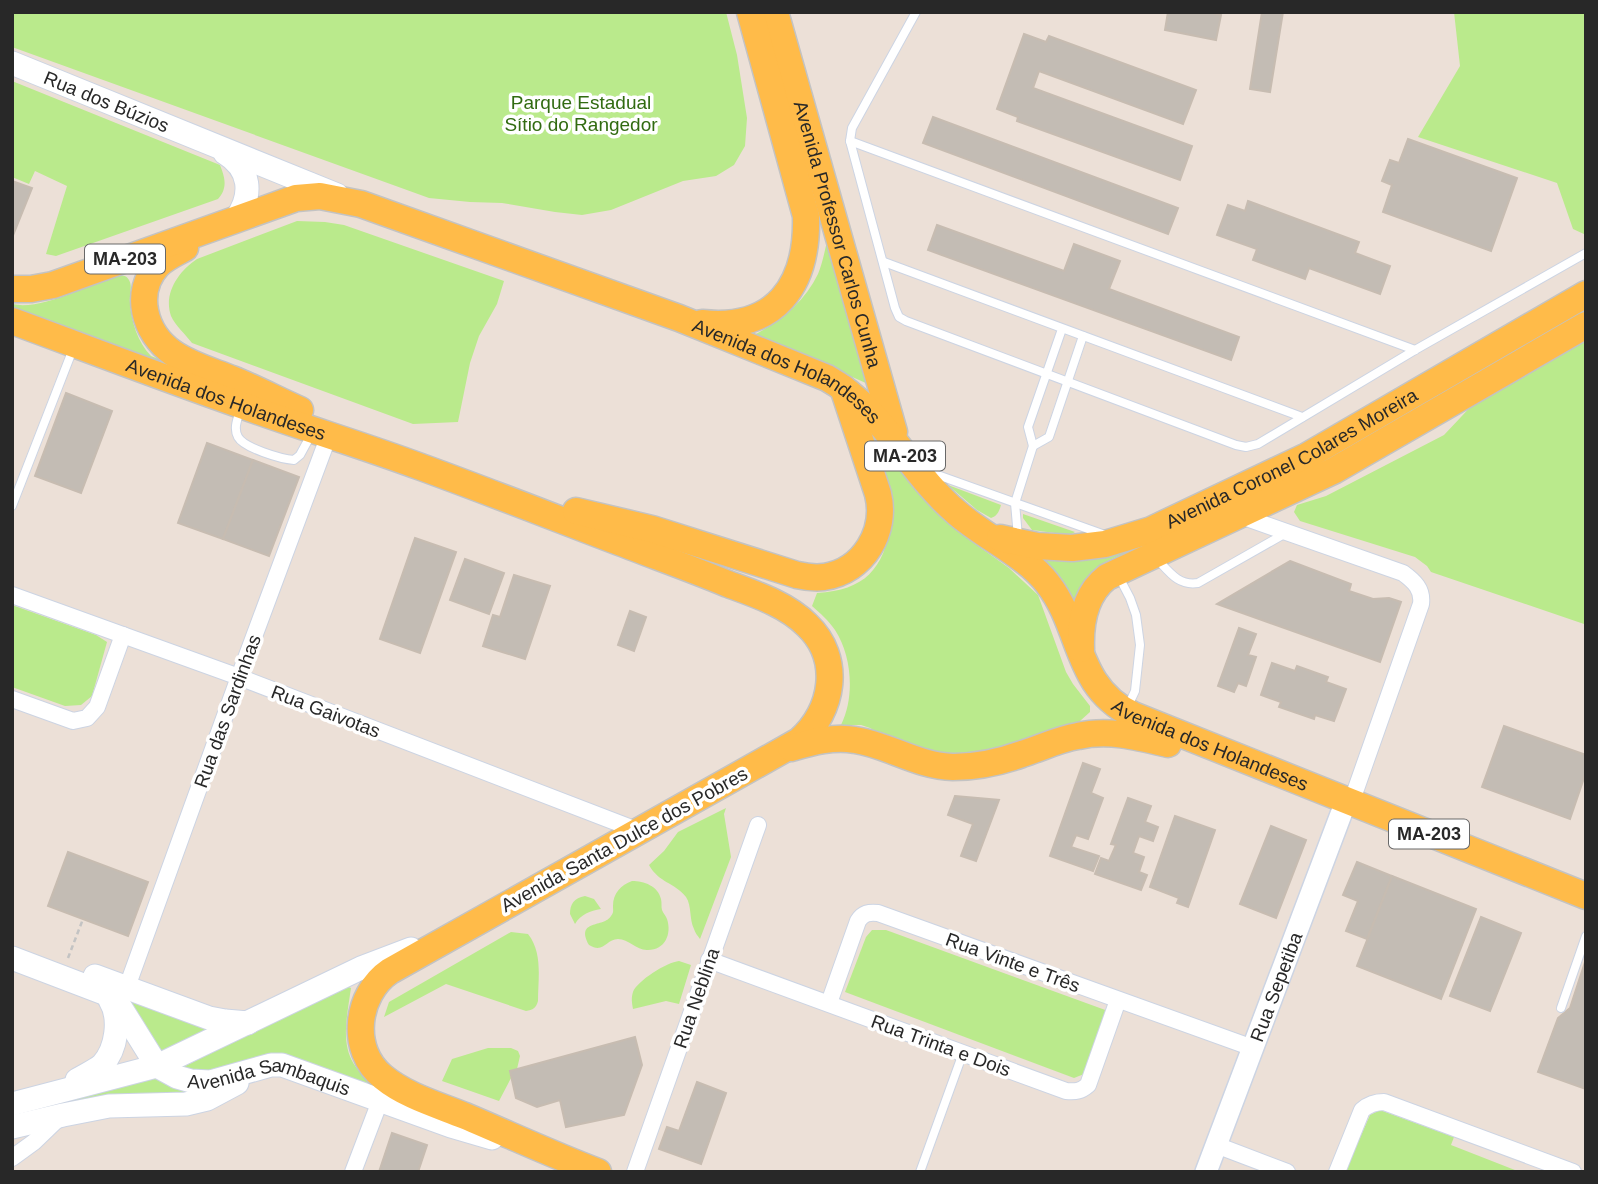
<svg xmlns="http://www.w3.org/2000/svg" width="1598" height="1184" font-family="Helvetica,sans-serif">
<rect width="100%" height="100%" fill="#ece0d7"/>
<g fill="#baea8c">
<path d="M12,12h714l11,43 10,63 -2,28 -11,19 -18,11 -33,5 -72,29 -29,5 -27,-3 -53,-9 -32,-1 -41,-4 -417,-151z"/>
<path d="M1454,12h132v223l-13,-6 -16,-46 -139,-46 42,-71z"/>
<path d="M12,81l208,84c5,13 8,23 -2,34l-162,57 -10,-2 21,-68 -32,-15 -6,13 -17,-7z"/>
<path d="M297,221l28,1 19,3 160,56 -7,23 -18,32 -9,27 -12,59 -45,2 -221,-81c-6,-8 -17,-18 -21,-27 -8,-23 8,-45 26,-57z"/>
<path d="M828,237l40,147 -27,-12 -87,-35 2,-3c25,-13 49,-33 62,-60 5,-12 7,-25 10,-37z"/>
<path d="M119,275c5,1 7,0 10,5 4,6 0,16 1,23 1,18 8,40 21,53l71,28 -2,4 -208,-80v-4c30,7 78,-20 107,-29z"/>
<path d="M1586,337v306l-2,-19 -153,-52 -4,-6 -12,-9 -115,-36 -6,-9 3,-7 29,-9 118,-61 33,-35z"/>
<path d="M868,429l50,64 46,43 45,32 29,27 28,77 7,12 17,22v6l-10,9 -12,6 -101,33 -64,-14 -33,-18 -9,-3h-20c14,-28 11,-69 -6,-95 -6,-9 -15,-17 -23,-24l5,-13c48,-3 66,-23 75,-71z"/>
<path d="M948,485l53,20c-2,7 -4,11 -10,13l-14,-8z"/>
<path d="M1023,514l52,18 -5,3 -38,-5 -9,-12z"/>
<path d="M1136,545l6,2c-19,8 -46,14 -57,34 -4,8 -7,17 -10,26l-38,-50z"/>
<path d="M12,605l84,30 11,7 -15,54 -11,9 -16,1 -53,-19z"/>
<path d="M726,808l-2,6 7,43 -31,82c-2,-3 -5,-6 -6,-10 -5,-10 -2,-23 -8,-32 -12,-15 -27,-14 -37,-32l15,-14 14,-19z"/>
<path d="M632,881c12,0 26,5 29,18 1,4 0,8 1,11 1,3 4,6 5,9 5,15 -2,31 -19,31 -11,1 -19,-11 -30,-11 -12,0 -14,15 -29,6 -14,-26 15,-17 22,-29 3,-4 2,-5 2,-10 0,-13 8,-21 19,-25z"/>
<path d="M585,896l9,3 7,10c-11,2 -20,5 -26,15l-5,-10c0,-10 4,-16 15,-18z"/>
<path d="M872,930h14l222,81 -24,63 -10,4 -229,-86 21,-55z"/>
<path d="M511,932l17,2c15,19 10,44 10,67 -2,7 -5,9 -12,10l-80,-27 -62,33 5,-15z"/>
<path d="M679,961l12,4 -12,39 -13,-3 -33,8c-1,-6 -2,-11 0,-17 4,-11 34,-30 46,-31z"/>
<path d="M346,986l5,2c-7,47 -14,75 32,102l-98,-34 -82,18 -22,-6z"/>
<path d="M130,1001h1l79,27 -51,26z"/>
<path d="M488,1048h23l7,3 2,5 -3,13 -7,2 1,7 -12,23 -57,-20 10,-22z"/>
<path d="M154,1078l29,13 1,2 -172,25v-4z"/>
<path d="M1380,1110l74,27 -3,8 69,27h-175l25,-57z"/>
</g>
<g fill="#c3bcb4" stroke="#c7bcb1" stroke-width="2">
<path d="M1168,12h40l13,3 -5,25 -51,-10z"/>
<path d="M1262,12h21l-13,80 -20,-3z"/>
<path d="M1024,34l22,8 3,-6 147,54 -13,34 -144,-53 -6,17 159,58 -12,34 -163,-59 1,-4 -21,-8z"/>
<path d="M933,117l245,91 -10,26 -245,-91z"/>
<path d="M1408,139l109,39 -26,73 -108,-39 9,-27 -10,-4 8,-21 9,3z"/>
<path d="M12,181l20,7 -20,50z"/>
<path d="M1248,201l111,41 -4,11 35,13 -10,28 -71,-26 -4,11 -52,-19 4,-11 -40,-14 11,-30 17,6z"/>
<path d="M937,225l127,46 10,-27 46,17 -11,28 130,48 -8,23 -303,-110z"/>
<path d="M66,393l46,18 -31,82 -46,-17z"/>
<path d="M207,443l46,17 -30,79 -45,-16z"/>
<path d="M253,460l46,17 -30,79 -46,-17z"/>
<path d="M415,538l41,14 -36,101 -40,-14z"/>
<path d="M465,559l39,14 -15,41 -39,-14z"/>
<path d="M1290,561l61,23 -2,7 24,8 16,-1 12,4 -21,60 -163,-58z"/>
<path d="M514,575l36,11 -25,73 -42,-13 10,-31 7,2z"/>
<path d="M630,611l16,6 -12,34 -16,-6z"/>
<path d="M1239,628l17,6 -8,21 8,2 -10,29 -8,-3 -4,9 -16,-6z"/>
<path d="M1272,663l23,8 2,-5 31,11 -2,5 20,7 -12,32 -19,-6 -1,4 -35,-12 2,-5 -20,-7z"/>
<path d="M1504,726l82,29v17l-16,47 -88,-32z"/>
<path d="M1083,763l17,6 -9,24 12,5 -15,41 -12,-4 -5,12 28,9 -6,15 -43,-15z"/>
<path d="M955,796l44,4 -23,61 -15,-5 12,-32 -25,-9z"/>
<path d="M1128,798l23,8 -6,16 13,5 -5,14 -14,-5 -6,17 11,4 -5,15 8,3 -6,15 -46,-16 6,-16 8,3 7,-16 -5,-1z"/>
<path d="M1175,816l40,14 -27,77 -11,-4 2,-5 -29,-11z"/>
<path d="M1271,826l35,14 -30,78 -36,-14z"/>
<path d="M68,852l80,30 -20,54 -80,-30z"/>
<path d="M1357,862l35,14 -25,63 -21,-8 12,-30 -15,-6z"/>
<path d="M1392,876l84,33 -35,90 -84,-33z"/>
<path d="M1481,917l40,16 -31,78 -40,-15z"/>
<path d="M1586,959v130l-48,-17 20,-54 12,-10z"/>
<path d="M635,1037l7,28 -18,50 -58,12 -6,-27 -23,7 -21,-9 -6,-27z"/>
<path d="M697,1082l29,11 -25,71 -42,-15 8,-22 12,4z"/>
<path d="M392,1133l35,12 -9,27h-39z"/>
</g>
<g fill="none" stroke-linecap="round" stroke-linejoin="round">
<g stroke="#ccd4e3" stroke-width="10">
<g id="service">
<path d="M916,12l-64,116 -2,13 45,167 4,9 7,4 330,124 10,2 12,-3 157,-94 171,-97"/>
<path d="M850,141l565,209"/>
<path d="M884,262l418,155"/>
<path d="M240,410c-2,8 -7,18 -2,27 6,11 43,22 56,23l6,-5 12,-22"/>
<path d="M1033,446l16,-9 34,-101"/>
<path d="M929,472l176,63"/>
<path d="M12,506l61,-157"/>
<path d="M1018,537l-3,-34 18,-57 -5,-19 34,-98"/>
<path d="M1158,560c12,13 21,26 40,23l88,-50"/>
<path d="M1118,575l12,23 6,17 4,30 -5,46 -7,15"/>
<path d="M1561,1008l25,-72"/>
<path d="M920,1172l43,-119"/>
</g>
</g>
<g stroke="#ccd4e3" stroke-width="18">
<g id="minor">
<path d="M1238,515l165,58c11,8 20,16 18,31l-70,199"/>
<path d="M12,595l227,82 400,154"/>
<path d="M12,699l61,22 14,-3 10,-11 26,-72"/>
<path d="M709,960l357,131c10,1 15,0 22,-6l30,-85"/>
<path d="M127,987l112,-310 90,-242"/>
<path d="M829,1003l29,-82c5,-8 11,-9 20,-8l375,135"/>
<path d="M1216,1145l71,27"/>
<path d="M12,1158l22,-16 27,-26"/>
<path d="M353,1172l27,-71"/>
<path d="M635,1172l123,-347"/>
<path d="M1337,1172l25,-62c7,-6 13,-8 22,-8l189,70"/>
</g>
</g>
<g stroke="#ccd4e3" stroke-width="24">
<g id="tertiary">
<path id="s1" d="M1206,1172l140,-371"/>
</g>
</g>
<g stroke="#ccd4e3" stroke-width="25">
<g id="secondary">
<path id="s2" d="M12,63l325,132"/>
<path d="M225,153c26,16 28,42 11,66"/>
<path id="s3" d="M12,958l97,37 12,13 36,58 20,11 14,4 19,1 61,-17h11l169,61 41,12"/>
<path d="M95,976l114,42 16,3 23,2"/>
<path d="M77,1080c8,-5 18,-9 25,-15 15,-16 19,-47 8,-65"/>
<path d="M12,1104l145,-38 204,-98 50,-19"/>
<path d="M12,1127l51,-12 46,-9 77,-2 21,-5 30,-16"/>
</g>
</g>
<g stroke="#c3c3c3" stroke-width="29">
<g id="primary">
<path id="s4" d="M775,12l119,420"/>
<path d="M185,248c-9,5 -19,9 -27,17 -25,27 -14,68 15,88 17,12 39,18 59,26 23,9 45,21 68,31"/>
<path id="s5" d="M12,289h19l22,-4 243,-87 24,-2 41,8 318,114 148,60c56,31 81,93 129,134 28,25 70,43 92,72 35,45 26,102 85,131l453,181"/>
<path id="s6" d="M12,321c76,28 152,57 229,84 60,22 121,40 180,62 66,24 132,50 198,75 36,14 73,27 109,42 27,10 58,20 79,41 35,33 27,86 -8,116l-409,230c-34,23 -41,79 -7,106 23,19 55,28 82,39 45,19 88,39 133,56"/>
<path d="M702,323c74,8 106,-38 104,-107l-56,-204"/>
<path d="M576,511l76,18 145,46c9,2 18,3 27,2 40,-6 63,-46 54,-83l-35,-106"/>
<path id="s7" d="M1000,538l37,8 35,2 33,-4 46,-14 156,-74 279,-162"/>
<path d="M1081,649c-1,-27 4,-55 26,-72l228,-107 251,-145"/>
<path d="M791,748c21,-6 43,-12 64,-8 34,5 62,26 98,27 24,0 47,-5 69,-13 19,-6 37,-15 56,-18 31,-7 61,1 90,8"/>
</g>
</g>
<path stroke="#c3c3c3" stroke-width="2.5" stroke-dasharray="5 3.5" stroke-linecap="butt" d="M68,958l15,-39"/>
<use href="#service" stroke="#fff" stroke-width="8"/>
<use href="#minor" stroke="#fff" stroke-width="16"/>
<use href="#tertiary" stroke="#fff" stroke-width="21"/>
<use href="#secondary" stroke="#fff" stroke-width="23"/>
<use href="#primary" stroke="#ffbb49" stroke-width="26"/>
</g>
<g text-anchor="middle" stroke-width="7" stroke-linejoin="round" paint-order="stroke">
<g fill="#fff" stroke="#686868" stroke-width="2">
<rect x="85" y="244.5" width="80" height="29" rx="5"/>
<rect x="865" y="441.5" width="80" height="29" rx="5"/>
<rect x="1389" y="819.5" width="80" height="29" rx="5"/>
</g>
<g font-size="18" font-weight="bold" fill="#282828">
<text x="125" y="265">MA-203</text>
<text x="905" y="462">MA-203</text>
<text x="1429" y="840">MA-203</text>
</g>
<g font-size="19" fill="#282828" stroke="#fff">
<text dy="7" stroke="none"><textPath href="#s2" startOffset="102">Rua dos Búzios</textPath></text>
<text dy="7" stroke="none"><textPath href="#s4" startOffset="231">Avenida Professor Carlos Cunha</textPath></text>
<text dy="7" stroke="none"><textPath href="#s5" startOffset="824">Avenida dos Holandeses</textPath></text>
<text dy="7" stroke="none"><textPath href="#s6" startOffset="228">Avenida dos Holandeses</textPath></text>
<text dy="7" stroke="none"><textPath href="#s7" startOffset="312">Avenida Coronel Colares Moreira</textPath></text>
<text transform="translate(227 711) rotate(-70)" y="7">Rua das Sardinhas</text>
<text transform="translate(326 711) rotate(21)" y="7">Rua Gaivotas</text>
<text dy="7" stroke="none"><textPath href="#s5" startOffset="1410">Avenida dos Holandeses</textPath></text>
<text transform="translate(624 839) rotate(-29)" y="7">Avenida Santa Dulce dos Pobres</text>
<text transform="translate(1013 962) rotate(20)" y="7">Rua Vinte e Três</text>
<text dy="7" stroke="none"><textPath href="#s1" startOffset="198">Rua Sepetiba</textPath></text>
<text transform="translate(696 998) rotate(-71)" y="7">Rua Neblina</text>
<text transform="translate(941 1045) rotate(20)" y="7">Rua Trinta e Dois</text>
<text dy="7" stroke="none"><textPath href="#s3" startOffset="308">Avenida Sambaquis</textPath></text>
</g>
<g font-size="19" fill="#316b11" stroke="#fff">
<text x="581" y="109">Parque Estadual<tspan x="581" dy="22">Sítio do Rangedor</tspan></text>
</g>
</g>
<rect width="1598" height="1184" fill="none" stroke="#282828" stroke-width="28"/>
</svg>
